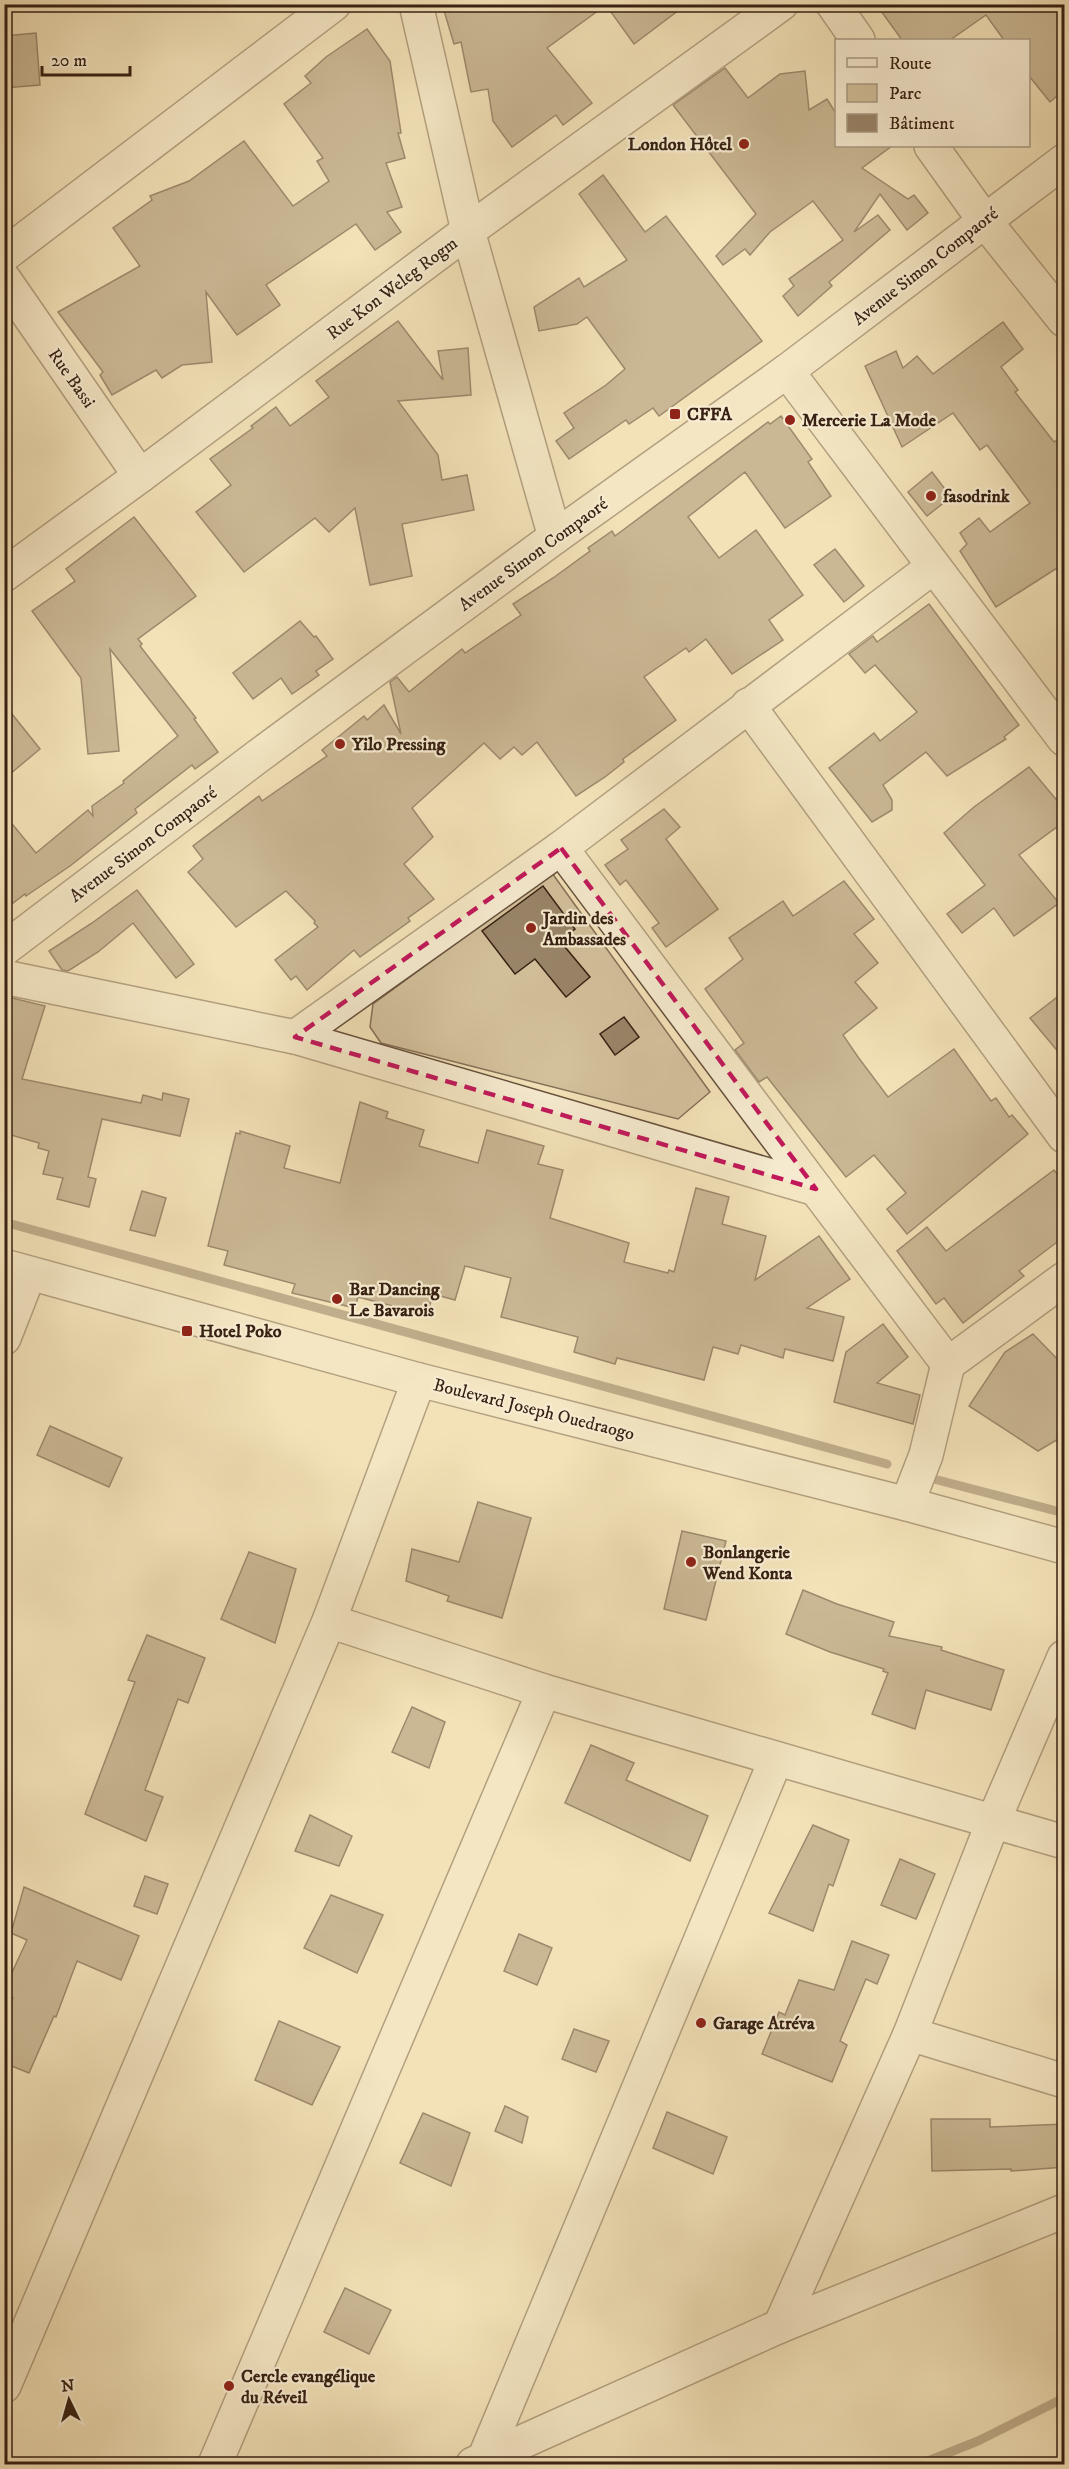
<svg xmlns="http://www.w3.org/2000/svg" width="1069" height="2469" font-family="'IM FELL DW Pica',serif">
<rect width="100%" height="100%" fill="#f3e2b8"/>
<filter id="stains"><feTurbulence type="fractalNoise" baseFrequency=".00333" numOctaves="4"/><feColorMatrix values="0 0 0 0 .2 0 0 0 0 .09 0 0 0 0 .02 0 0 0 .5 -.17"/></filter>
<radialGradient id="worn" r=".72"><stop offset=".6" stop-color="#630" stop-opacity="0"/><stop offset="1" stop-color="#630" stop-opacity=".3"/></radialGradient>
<path fill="#d3c19c" stroke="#857058" stroke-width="1.5" d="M552,873l158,219 -32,27 -297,-76 -11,-16 3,-23z"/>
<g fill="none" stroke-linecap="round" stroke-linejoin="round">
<g stroke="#816d54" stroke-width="9">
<path d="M4,1222l883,242"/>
<path d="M930,1478l134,35"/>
<path d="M920,2464l58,-23 86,-43"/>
</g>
</g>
<g fill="#998569" stroke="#372013" stroke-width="1.5">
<path d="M442,4h245l-53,40 -28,-39 -59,43 45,55 -29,22 -7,-10 -44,32 -19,-26 -5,-32 -17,3 -10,-50 -7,2z"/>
<path d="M876,4h181l8,12v73l-15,13 -21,-26v-36h-25l-18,-25 -36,25h-48z"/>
<path d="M367,29l23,32 11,72h-3l7,25 -19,5 16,44 -15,5 14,20 -26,18 -19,-26 -90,61 14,20 -43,30 -31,-43 6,70 -30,3 -20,13 -6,-8 -44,25 -12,-20 3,-3 -45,-60 82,-46 -27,-38 39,-28 -2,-4 39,-15 55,-40 49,65 36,-25 -12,-20 6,-3 -39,-54 27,-21 -6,-7 21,-19z"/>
<path d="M36,33l4,52 -36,3v-52z"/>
<path d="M725,68l23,30 32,-24 25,-3 4,39 18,-11 10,16v31h55l-30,22 46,31 6,-4 14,18 -21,17 -27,-36 -26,38 24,-17 12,15 -61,52 3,4 -34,30 -15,-20 11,-10 -5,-7 54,-39 -30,-39 -43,31 -20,23 -5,-6 -22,16 -7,-9 40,-42 -83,-109z"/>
<path d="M603,175l42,57 21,-16 96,125 -103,75 -6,-8 -24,16 -3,-4 -57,39 -13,-18 18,-13 -10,-15 42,-28 19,-16 -38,-52 -10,7 -38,7 -5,-24 45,-29 5,9 43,-27 -48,-66z"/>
<path d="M398,321l45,59 -5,-29 30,-3 3,47 -73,6 40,54 4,25 25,-5 7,35 -72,14 10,52 -42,9 -15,-77 -26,24 -14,-14 -71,54 -48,-60 35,-27 -21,-26 43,-31 -2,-2 25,-19 14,19 39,-29 -13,-16z"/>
<path d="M1003,322l20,27 -22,18 17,23 -3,2 39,50 11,-8v129l-69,44 -36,-56 7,-7 -7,-11 19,-15 11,14 40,-29 -43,-58 -7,5 -27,-37 -51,34 -37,-81 31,-15 7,17 14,-12 16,18z"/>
<path d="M781,416l31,43 -4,3 23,34 -46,32 -40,-56 -57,45 31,41 37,-28 47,65 -34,25 14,20 -51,34 -26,-35 -17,13 -3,-4 -42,29 32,43 -53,39 1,3 -19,15 -29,19 -39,-54 -15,13 -8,-8 -14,12 -16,-16 -72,65 21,29 -29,27 30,35 -26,19 2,3 -50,36 -6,-7 -47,40 -11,-14 -5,4 -16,-20 43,-33 -4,-4 1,-2 -29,-30 -50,36 -48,-55 15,-13 -10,-13 66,-50 3,5 65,-45 -5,-6 42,-34 3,4 17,-15 17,29 -11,-52 7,-5 12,15 53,-43 3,4 56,-38 -8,-11 40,-26 37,-27 -2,-3 24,-17 3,5 153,-114 2,2z"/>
<path d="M932,472l19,25 -24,19 -19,-24z"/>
<path d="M134,517l62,79 -58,43 4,5 -2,2 56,72 -2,1 24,33 -23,17 -3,-4 -57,44 2,4 -67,53 -44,30 -1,-2 -21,16v-96l32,39 52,-43 5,6 -1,-10 32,-23 -1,-2 55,-45 -68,-87 9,102 -31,3 -7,-76 -49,-67 43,-30 -9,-12z"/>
<path d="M835,549l29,37 -20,16 -30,-37z"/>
<path d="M929,604l90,121 -15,12 2,2 -59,37 -21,-24 -43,33 9,15v10l-20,12 -43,-54 45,-35 6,8 37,-29 -42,-47 -10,8 -16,-19 24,-18 4,6z"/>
<path d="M300,621l14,16 2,-1 17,23 -17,12 3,4 -27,19 -11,-16 -28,21 -20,-26z"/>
<path d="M4,704l36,45 -36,30z"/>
<path d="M1029,767l36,43v11l-46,34 40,48 -45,33 -20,-28 -32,25 -15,-19 38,-29 -41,-52 30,-26z"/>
<path d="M664,809l16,18 -14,12 52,70 -52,38 -14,-19 7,-5 -33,-43 -6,5 -15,-20 23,-16 -7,-9z"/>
<path d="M844,881l30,38 -20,15 24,29 -23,19 22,26 -34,27 15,22 30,40 66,-48 37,52 5,-3 13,19 3,-2 16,19 -121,100 -20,-25 19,-16 -32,-38 -28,22 -79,-100 -8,5 -24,-32 9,-7 -39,-54 38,-30 -14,-21 54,-37 10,15z"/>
<path d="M543,886l32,43 -15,12 30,36 -24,20 -31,-38 -20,15 -33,-43z"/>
<path d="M137,890l57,74 -18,14 -43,-55 -35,29 -30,19 -6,-1 -13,-19 43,-28z"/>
<path d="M1065,991v69l-35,-42z"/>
<path d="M4,996l41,10 -23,73 119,24 2,-8 19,5 1,-7 26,6 -9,37 -78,-17 -14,58 8,2 -7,28 -32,-8 6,-21 -20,-4 6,-23 -11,-3 1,-5 -35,-10z"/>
<path d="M624,1017l15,20 -24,18 -15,-21z"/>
<path d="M360,1102l28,10 -2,6 38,12 -5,16 59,17 9,-33 57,16 -6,18 25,6 -13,48 79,25 -5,19 44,11 1,-3 5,2 22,-84 33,9 -7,27 44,12 -11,44 64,-44 31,43 -43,29 37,9 -11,44 -48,-12 -2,9 -42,-13 -3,9 -25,-7 -9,33 -87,-22 -2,6 -41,-12 4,-15 -77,-20 10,-39 -46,-12 -10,34 -22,-6 -6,21 -69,-18 -3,11 -63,-15 3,-9 -71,-19 4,-14 -20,-5 28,-113 4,1v-3l50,15 -6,22 56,15z"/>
<path d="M1054,1170l11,14v52l-46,35 5,5 -61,47 -19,-25 -8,6 -39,-53 30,-24 19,24z"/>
<path d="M142,1191l24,7 -11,38 -25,-6z"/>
<path d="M883,1324l25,33 -31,26 43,12 -7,29 -79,-22 12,-50z"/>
<path d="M1033,1334l32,33v68l-27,16 -69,-45 36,-54z"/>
<path d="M50,1426l72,32 -13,29 -72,-32z"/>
<path d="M478,1502l53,16 -29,100 -55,-17 2,-5 -43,-15 6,-32 47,13z"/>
<path d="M682,1531l44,10 -20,79 -42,-11z"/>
<path d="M249,1552l47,17 -21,74 -54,-24z"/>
<path d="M803,1590l34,14 57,18 -5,14 53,11 -1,3 63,20 -13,40 -65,-20 -11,39 -43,-15 16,-41 -5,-2 1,-2 -54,-17 -44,-18z"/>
<path d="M147,1635l58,23 -17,45 -10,-4 -33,91 18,7 -17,44 -61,-27 50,-132 -7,-2z"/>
<path d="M412,1707l33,15 -16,46 -37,-16z"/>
<path d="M591,1745l43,18 -8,17 82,36 -18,45 -125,-58z"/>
<path d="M310,1815l42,21 -13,30 -44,-15z"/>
<path d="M813,1825l36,15 -16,46 -4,-2 -16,47 -44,-18z"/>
<path d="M900,1859l35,15 -19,45 -35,-14z"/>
<path d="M145,1876l23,8 -11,30 -23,-8z"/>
<path d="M24,1887l115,49 -18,44 -44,-19 -21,56 -2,-1 -25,57 -25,-10v-47l9,-18 -9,-3v-5l23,-50 -16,-7z"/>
<path d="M331,1895l52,20 -26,58 -53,-25z"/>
<path d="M519,1934l33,14 -15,37 -33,-14z"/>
<path d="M852,1941l37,14 -12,29 -11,-5 -26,62 7,4 -15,37 -70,-28 17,-42 6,3 14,-35 35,10z"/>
<path d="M279,2021l61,26 -28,58 -57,-25z"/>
<path d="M574,2029l35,12 -13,31 -34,-13z"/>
<path d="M505,2106l23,11 -6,26 -27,-12z"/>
<path d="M667,2112l60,25 -14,37 -60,-26z"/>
<path d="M423,2113l47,20 -19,53 -51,-23z"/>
<path d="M931,2119h59v8l75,-3v43l-54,4v-2l-79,2z"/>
<path d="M345,2288l46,22 -22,44 -45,-22z"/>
</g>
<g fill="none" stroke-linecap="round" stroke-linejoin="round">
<g stroke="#66503c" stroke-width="36">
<g id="minor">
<path d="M416,4l52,227 87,306"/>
<path d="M833,4l25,36"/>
<path d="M931,146l53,74 80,100"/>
<path d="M4,255l330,-251"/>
<path d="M4,279l136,197"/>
<path d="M787,371l277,368"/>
<path d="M4,575l136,-99 328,-245 313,-227"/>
<path d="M748,705l316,431"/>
<path d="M561,848l255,341"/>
<path d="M4,949l253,-192 298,-220 232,-166 277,-210"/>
<path d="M4,977l291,60 521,152 132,175"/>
<path d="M295,1037l266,-189 372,-281"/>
<path d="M4,1266l415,114 488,124 157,43"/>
<path d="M4,1338l25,-64"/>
<path d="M907,1504l19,-49 22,-91 116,-85"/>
<path d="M329,1621l215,70 520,151"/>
<path d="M910,2034l154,47"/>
<path d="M780,2326l130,-292 83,-212 71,-165"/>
<path d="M4,2386l325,-765 90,-241"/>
<path d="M484,2459l292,-700"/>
<path d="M215,2464l329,-773"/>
<path d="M473,2464l307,-138 284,-115"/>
</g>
</g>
<use href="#minor" stroke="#f7ecd1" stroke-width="33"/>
</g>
<path d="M0 0H1069V2469H0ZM561,848l255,341 -521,-152z" fill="#f3e2b8" fill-opacity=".55" fill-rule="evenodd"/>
<path fill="none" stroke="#c2185b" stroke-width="4.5" stroke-dasharray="12 8" stroke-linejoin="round" d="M561,848l255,341 -521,-152z"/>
<g fill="#8f2418" stroke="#f7ecd1" stroke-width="2">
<circle cx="744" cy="144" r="6"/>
<rect x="669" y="408" width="12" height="12" rx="3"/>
<circle cx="790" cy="420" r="6"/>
<circle cx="931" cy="496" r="6"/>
<circle cx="340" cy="744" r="6"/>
<circle cx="531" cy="928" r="6"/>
<circle cx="337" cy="1299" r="6"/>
<rect x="181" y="1325" width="12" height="12" rx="3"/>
<circle cx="691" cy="1562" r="6"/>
<circle cx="701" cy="2023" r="6"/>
<circle cx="229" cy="2386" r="6"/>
</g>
<g text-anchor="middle" stroke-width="4.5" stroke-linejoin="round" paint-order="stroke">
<g font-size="18" font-weight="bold" fill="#372013" stroke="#f7ecd1" text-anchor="start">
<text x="732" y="150" text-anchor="end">London Hôtel</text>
<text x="687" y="420">CFFA</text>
<text x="802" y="426">Mercerie La Mode</text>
<text x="943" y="502">fasodrink</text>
<text x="352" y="750">Yilo Pressing</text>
<text x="543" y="924">Jardin des<tspan x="543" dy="21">Ambassades</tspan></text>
<text x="349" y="1295">Bar Dancing<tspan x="349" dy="21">Le Bavarois</tspan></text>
<text x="199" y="1337">Hotel Poko</text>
<text x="703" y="1558">Bonlangerie<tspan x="703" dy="21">Wend Konta</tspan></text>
<text x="713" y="2029">Garage Atréva</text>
<text x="241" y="2382">Cercle evangélique<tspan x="241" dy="21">du Réveil</tspan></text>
</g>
<g font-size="18" fill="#372013" stroke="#f7ecd1">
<text transform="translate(925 266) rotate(-38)" y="6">Avenue Simon Compaoré</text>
<text transform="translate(392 288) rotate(-37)" y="6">Rue Kon Weleg Rogm</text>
<text transform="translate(72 378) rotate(55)" y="6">Rue Bassi</text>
<text transform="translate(533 554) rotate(-36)" y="6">Avenue Simon Compaoré</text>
<text transform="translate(143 844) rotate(-37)" y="6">Avenue Simon Compaoré</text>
<text transform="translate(534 1409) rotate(14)" y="6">Boulevard Joseph Ouedraogo</text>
</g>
</g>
<rect width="1069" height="2469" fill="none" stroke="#f3e2b8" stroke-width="24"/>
<rect x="6" y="6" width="1057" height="2457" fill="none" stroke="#372013" stroke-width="3"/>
<rect x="12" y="12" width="1045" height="2445" fill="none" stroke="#372013" stroke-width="1.5"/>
<rect x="835" y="39" width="195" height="108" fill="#f7ecd1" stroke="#aa9a85" stroke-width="1.5"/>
<rect x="847" y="58" width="30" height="9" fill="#f7ecd1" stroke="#aa9a85" stroke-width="1.5"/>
<text x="889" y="69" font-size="18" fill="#372013">Route</text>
<rect x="847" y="84" width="30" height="18" fill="#d3c19c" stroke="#aa9a85" stroke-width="1.5"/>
<text x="889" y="99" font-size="18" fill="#372013">Parc</text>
<rect x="847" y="114" width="30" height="18" fill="#998569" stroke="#aa9a85" stroke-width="1.5"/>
<text x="889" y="129" font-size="18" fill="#372013">Bâtiment</text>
<g transform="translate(69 2400) rotate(355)" stroke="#f7ecd1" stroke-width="4.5" paint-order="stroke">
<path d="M0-4.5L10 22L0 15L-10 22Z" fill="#372013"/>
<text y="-9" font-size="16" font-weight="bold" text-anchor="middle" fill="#372013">N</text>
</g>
<path d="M42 66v9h88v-9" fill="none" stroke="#372013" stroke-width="3"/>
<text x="51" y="66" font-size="18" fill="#372013" stroke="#f7ecd1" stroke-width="4.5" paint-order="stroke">20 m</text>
<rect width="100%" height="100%" filter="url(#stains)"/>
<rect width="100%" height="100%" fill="url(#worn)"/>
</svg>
